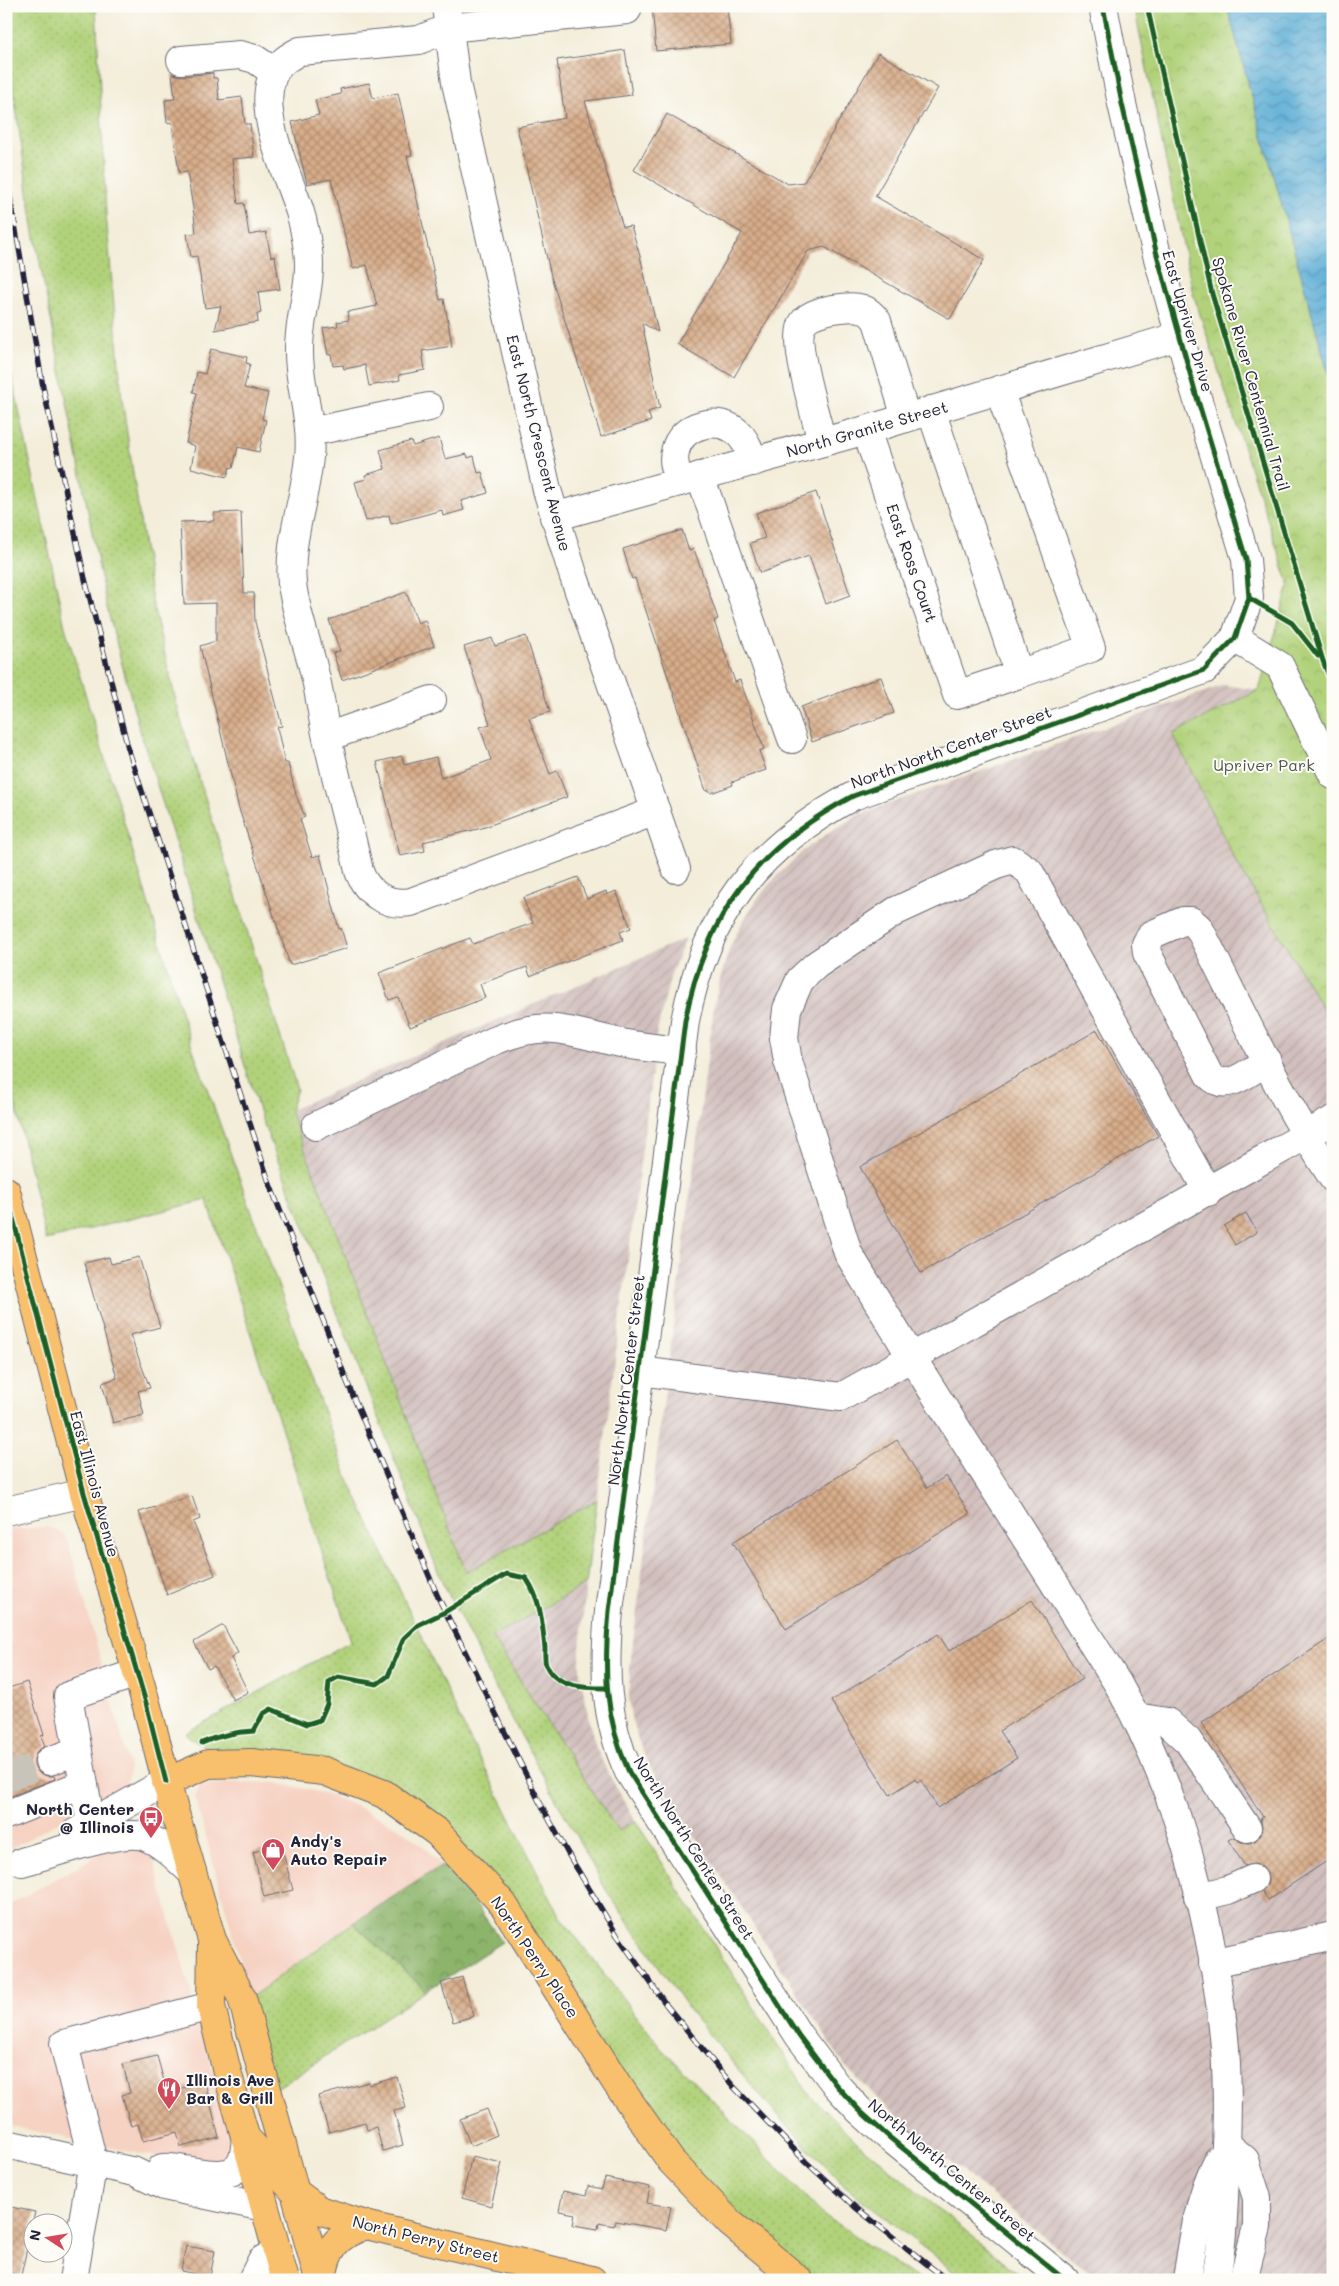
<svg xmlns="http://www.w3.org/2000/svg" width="1339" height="2286" font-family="Mali,sans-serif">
<defs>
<pattern id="industrial-furrows" width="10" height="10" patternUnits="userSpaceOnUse" patternTransform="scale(1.25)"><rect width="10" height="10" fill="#d1bfbd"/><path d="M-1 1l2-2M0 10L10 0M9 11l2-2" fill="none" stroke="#b3a4a3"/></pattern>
<pattern id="grass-dots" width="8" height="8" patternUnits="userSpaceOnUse" patternTransform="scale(1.25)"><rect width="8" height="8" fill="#b1d27a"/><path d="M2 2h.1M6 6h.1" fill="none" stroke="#98b46a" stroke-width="1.8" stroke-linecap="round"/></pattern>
<pattern id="forest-crowns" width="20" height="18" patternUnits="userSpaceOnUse" patternTransform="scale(1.25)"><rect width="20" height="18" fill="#8cb46a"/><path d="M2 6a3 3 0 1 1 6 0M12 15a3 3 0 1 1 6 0" fill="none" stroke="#729258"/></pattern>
<pattern id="park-crowns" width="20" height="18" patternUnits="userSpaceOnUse" patternTransform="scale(1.25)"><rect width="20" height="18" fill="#b1d27a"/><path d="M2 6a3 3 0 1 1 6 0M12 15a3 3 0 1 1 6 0" fill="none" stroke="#98b46a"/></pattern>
<pattern id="water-waves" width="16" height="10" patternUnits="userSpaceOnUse" patternTransform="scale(1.25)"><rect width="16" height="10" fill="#5badd6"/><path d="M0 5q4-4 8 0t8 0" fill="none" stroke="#4b8caf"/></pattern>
<pattern id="building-cross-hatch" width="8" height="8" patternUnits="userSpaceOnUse" patternTransform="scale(1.25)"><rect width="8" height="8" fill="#d8ad8a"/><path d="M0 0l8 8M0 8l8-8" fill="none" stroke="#af8c72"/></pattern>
</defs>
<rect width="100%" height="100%" fill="#fdfcf7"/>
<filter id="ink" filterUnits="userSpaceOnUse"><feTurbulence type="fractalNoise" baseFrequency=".02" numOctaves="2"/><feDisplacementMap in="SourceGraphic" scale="10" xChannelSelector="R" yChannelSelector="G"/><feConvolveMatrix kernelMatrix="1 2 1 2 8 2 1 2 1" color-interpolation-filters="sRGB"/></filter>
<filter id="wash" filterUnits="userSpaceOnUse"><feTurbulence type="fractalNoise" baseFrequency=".0096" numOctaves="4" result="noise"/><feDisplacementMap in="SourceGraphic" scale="20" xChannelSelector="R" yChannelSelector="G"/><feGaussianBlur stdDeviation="1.12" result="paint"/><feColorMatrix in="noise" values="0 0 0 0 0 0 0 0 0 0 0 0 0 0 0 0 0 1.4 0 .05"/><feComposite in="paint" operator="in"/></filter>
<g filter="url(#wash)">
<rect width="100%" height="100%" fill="#f3edd9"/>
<g fill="#f6d2c3">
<path d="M47,1527l10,3 7,5 5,9 60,220v12l-4,9 -7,4 -112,62v-321z"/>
<path d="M249,1782l27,1 44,9 34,13 44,22 25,19 19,19 -112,73 -80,60 -55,-201 4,-10 5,-3z"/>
<path d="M119,1845l26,4 8,9 79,281 -1,14 -7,9 -18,6 -200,-43v-218l102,-58z"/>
</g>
<g fill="url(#industrial-furrows)">
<path d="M1224,685l35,5 -86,44 61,124 99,168v1254h-235l-157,-126 -57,-49 -39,-39 -198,-304 -10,-25 -6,-20 -2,-18 1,-33 84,-660 7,-30 9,-29 12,-24 15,-24 21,-24 25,-24 28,-20 29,-17z"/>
<path d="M686,938l-15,36 -14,58 -60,468 -130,73 -177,-463z"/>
<path d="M586,1584l-6,65v23l9,49 7,26 11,24 28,49 -17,11 -126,-194z"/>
</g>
<g fill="url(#grass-dots)" stroke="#6a7a5a">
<path d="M6,6h90l10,208 16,185 30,202 28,117 117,371 -7,22 176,461 131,-72 -11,84 -94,53 126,194 17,-11 173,273 50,50 168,137h-61l-121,-94 -75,-80 -78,-93 -85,-123 -104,-189 -61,-122 -180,-462 -123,-393 -32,-120 -73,-377 -27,-189z"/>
<path d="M6,348l59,279 126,417 157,435 111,238 100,198 99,129 163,169 98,67h-108l-103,-90 -286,-382 -186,-55c-23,-3 -34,-4 -51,-20l166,-92 -144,-441 -161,40 -40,-178z"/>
<path d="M353,1923l73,68 -151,98 -25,-91z"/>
</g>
<path fill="url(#forest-crowns)" stroke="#576b52" d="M442,1865l24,25 36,52 -76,49 -73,-68z"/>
<path fill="url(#park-crowns)" stroke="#6a7a5a" d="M1134,6h93l106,385v635l-99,-168 -61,-124 86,-44 30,-105 -96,-292z"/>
<path fill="url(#water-waves)" stroke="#3e6888" d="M1227,6h106v385z"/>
<g id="blocks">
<g fill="url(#building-cross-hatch)">
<path d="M652,6h75l4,38 -75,7z"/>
<path d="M625,50l7,45 -47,6 38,126 8,-1 9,30 18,76 -16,-9 18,85 -12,4 3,9 -50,16 -50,-161 -34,-149 48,-9 -8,-58z"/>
<path d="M878,53l60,35 -63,108 109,64 -34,59 -126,-72 -16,4 -74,126 -57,-33 65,-111 -108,-63 33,-56 121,70 16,-2z"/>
<path d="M213,73v5h4l2,22 23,-3 3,27h5l4,33 -22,2 6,45 6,-1 5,32 17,-3 5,25 4,-1 5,33 -22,3 3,21 -4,1 1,8 -43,8 6,-24 -16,2 -8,-52 -6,1 -4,-23 9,-1 -2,-19 -7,-42 -8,1 -7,-51 -5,1 -2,-23 10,-1 -3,-25 10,2z"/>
<path d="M369,83l4,15 25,-5 14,62 -5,1 33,144 4,-1 8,47 -30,5 3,19 -26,5 1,5 -31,6 -4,-21 -21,4 -1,-4 -10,1 -2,-12 -3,1 -5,-27 15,-2 -1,-4 12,-2 -2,-8 30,-6 -10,-41 -14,4 -22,-90 -24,5 -15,-62 27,-7 -4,-15 26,-6 -1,-5z"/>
<path d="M211,349l36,8 -1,6 4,1 -6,24 24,5 -6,26 4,1 -7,32 -21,-5 -5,21 -3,-1 -3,10 -36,-9 4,-22 -9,-3 11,-50 -4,-1 4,-20 8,2z"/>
<path d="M439,438l6,21 22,-5 1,4 6,-2 4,17 4,-1 6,21 -27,8 3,9 -21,6 -1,-6 -51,14 -2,-9 -23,6 -11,-39 11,-3 -1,-4 20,-6 -5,-19 31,-9 2,5z"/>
<path d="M816,492l34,103 -24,9 -17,-48 -49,17 -10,-30 15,-5 -9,-25z"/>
<path d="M241,512l3,81h10l1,29 27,104 -5,1 8,36h3l8,32 9,22 -5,2 12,38 8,-2 19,74 2,-1 6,20 -57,17 -51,-156 -39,-163 16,-5v-38l-32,1 -4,-82 34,-1v-8z"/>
<path d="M682,530l7,21 5,-2 24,70 -4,2 21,61 5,-2 24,69 -5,2 7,19 -34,12 1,3 -22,8 -2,-3 -3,1 -71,-213 -3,1 -9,-30z"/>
<path d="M406,592l12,31 7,-3 9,26 -92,34 -9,-27 7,-2 -11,-31z"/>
<path d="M526,636l24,76 -21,6 21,56 7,-3 10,26 -85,31 -59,14 2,9 -25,5 -23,-94 25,-6 2,9 32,-8 5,21 50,-18 -11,-33 10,-3 -26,-77 28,-9 3,8z"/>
<path d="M881,677l13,36 -82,29 -11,-35z"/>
<path d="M578,877l9,22 19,-8 1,4 9,-4 15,37 -11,4 3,8 -93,36 -3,-9 -47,17 5,14 -75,29 -12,-30 -9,3 -10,-27 91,-35 3,6 60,-21 -10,-25z"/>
<path d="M1097,1030l61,106 -237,137 -61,-106z"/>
<path d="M1246,1213l11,19 -22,13 -11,-19z"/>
<path d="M109,1257l2,7 28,-7 21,70 -30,8 20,53 -12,3 6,24 -31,8 -11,-40 15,-5 -33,-115z"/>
<path d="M897,1440l30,48 19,-12 24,38 -184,115 -53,-87z"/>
<path d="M192,1496l8,23 -7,3 22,53 -48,20 -28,-83z"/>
<path d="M1032,1600l50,79 -83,52 18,27 -79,50 -17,-28 -4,2 -2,-3 -25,16 -59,-94 107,-67 11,17z"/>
<path d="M223,1625l15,28 -7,5 17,34 -15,8 -19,-34 -6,3 -14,-27z"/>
<path d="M1333,1636v221l-65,43 -6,-9 6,-10 -1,-9 -5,-6 -7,-2 -10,2 -17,-26 6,-3 7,5 8,1 6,-2 6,-7 1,-8 -2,-7 3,-2 -62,-94z"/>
<path d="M27,1682l17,53 -3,1 4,10 -8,5 -3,8v7l5,7 8,3h7l1,3 -49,19v-109z"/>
<path d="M281,1845l12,45 -29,7 -11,-45z"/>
<path d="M462,1977l12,39 -21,6 -12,-39z"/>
<path d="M157,2056l10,36 38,-10 14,55 -38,10 -4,-15 -34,9 -5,-17 -7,2 -9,-31 8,-2 -7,-29z"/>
<path d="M397,2077l9,31 -12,3 9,34 -20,6 -7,-24 -9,3 -2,-8 -36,10 -11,-36 51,-14v3z"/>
<path d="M487,2109l10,26 -26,11 -11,-27z"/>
<path d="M472,2156l30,7 -11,43 -29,-8z"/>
<path d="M605,2178l45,9 -3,16 24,4 -5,23 -51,-9 -1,5 -15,-3 -1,6 -25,-4 2,-11 -16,-3 4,-20 23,5 2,-10 14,3z"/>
<path d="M6,2206l29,6 -15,68h-14z"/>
<path d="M186,2246l29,5 -5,26 -29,-6z"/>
</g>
</g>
</g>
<g filter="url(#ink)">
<use href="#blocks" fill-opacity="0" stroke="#6b6972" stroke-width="1"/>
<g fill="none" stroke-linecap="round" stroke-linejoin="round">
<path stroke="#c9c4b9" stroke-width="28" stroke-dasharray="28 14" stroke-linecap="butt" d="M6,1778l43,-17"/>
<g stroke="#6b6972" stroke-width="30">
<g id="minor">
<path d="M446,6l10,77 91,407 26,84 103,295"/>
<path d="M627,10l-179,18 -29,12 -119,11c-14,7 -25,15 -29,30 -12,36 18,97 29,131 4,13 6,25 8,38 5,35 -10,67 -9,102 0,36 14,68 10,105 -4,43 -21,84 -17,127 4,30 15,58 22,87 6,22 8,45 13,67 10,44 22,88 32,133 8,23 28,35 52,31l245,-91"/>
<path d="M181,60l59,-5 15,4 19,13"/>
<path d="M931,410l88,264 72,-26 -92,-258"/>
<path d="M866,430l91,265 62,-21"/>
<path d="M310,432l119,-25"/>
<path d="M822,442c-5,-23 -31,-101 -19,-119 6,-10 27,-14 38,-15 17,-2 26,-1 36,13l29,97"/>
<path d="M700,476l92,263"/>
<path d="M679,482c-2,-10 -7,-20 -4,-30 5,-28 45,-38 64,-18 8,8 11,18 14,28"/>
<path d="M554,517l312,-87 313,-94"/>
<path d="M1235,638l45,28 53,109"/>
<path d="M327,737l105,-37"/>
<path d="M1267,1061c-17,10 -41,33 -58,14l-62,-122 -1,-9 5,-9 32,-14h8l8,7c43,84 82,171 134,250"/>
<path d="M316,1126l178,-85c54,-23 74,-9 127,2 20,4 40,6 61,8"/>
<path d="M1208,1192l-179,-321 -16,-11 -17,5 -100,46 -80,54 -16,15 -13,29 -3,29 4,23 60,192 64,105 206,326c56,100 91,221 104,335 7,52 5,107 3,159 -2,34 -2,69 -10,102"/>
<path d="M640,1371l201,26 492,-277"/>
<path d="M6,1511l78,-18"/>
<path d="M1136,1717l31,5 21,19 59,87"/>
<path d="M49,1761l29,-10"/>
<path d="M6,1815l77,-31"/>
<path d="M91,1824l-23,-128 69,-23"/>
<path d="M75,1833l91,-51"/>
<path d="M22,1862c26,-7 102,-35 124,-25 18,7 32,23 46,35"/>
<path d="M1198,1897l30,-7 25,-11"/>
<path d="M1213,1963l120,-27"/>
<path d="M6,2144l129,28 29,14 100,21"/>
<path d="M1226,2144l19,16 12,38v29l-14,53"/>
<path d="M162,2168c21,-3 72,21 81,-10 2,-6 2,-14 3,-20"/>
<path d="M73,2280l20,-118 -29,-118 147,-38"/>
<path d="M252,2280l10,-20 15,-8"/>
<path d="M1065,2280l-176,-143 -30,-27 -23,-25 -37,-49 -170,-264c-25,-54 -25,-103 -20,-161l76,-590c21,-108 72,-174 168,-225l351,-126 31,-32 14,-40 -3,-39 -51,-168 -39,-140 -34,-147 -19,-98"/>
<path d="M1187,2280c6,-40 12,-84 31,-120"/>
</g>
</g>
<g stroke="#6b6972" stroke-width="30">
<g id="major">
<path d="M6,1191l78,302 62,210 26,100 40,137 30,58 77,282"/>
<path d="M166,1782l42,-18 43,-1 73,8 60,23 54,39 65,71 114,180 54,77 59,62 69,57"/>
<path d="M212,1944l-1,62 15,62 59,212"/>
<path d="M246,2138l49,54 24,18 47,15 226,55"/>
<path d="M322,2280c4,-32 15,-45 44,-55"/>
</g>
</g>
<use href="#minor" stroke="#fff" stroke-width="28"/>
<use href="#major" stroke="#f8bf6c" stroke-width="28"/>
<g stroke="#22223b" stroke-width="5.5">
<path id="rail" d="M6,173l37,214 42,192 43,169 141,434 79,202 90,213 101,204 28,51 50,83 50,71 66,80 73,76 49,45 92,73"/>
</g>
<use href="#rail" stroke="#fdfcf7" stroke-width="4" stroke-dasharray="11" stroke-linecap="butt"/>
<g stroke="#fdfcf7" stroke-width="8">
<g id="cycleway">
<path d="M1147,6l65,288 111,367 10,25"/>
<path d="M1249,598l43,25 26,33"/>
<path d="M6,1191l78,302 62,210 20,79"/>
<path d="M202,1743c17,-8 33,-11 52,-12l9,-17 8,-5 36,15 13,-4 7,-16 2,-22 9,-5 39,7 11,-8 16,-38 14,-13 27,-13 61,-38 20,4c15,22 16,44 19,70 0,5 -1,15 2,19 11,21 39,21 59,21"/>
<path d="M1065,2280l-176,-143 -30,-27 -23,-25 -37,-49 -170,-264c-25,-54 -25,-103 -20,-161l76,-590c21,-108 72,-174 168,-225l351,-126 31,-32 14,-40 -3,-39 -51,-168 -39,-140 -34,-147 -19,-98"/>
</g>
</g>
<use href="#cycleway" stroke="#1b5e20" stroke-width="5"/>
</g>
</g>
<defs>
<g id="bus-pin" transform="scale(1.25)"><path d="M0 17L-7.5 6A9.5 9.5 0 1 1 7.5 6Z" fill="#d1495b" stroke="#fdfcf7"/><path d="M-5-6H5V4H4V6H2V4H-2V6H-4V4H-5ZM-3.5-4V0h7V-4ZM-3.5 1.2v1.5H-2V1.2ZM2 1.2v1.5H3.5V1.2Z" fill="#fff"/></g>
<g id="shop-pin" transform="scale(1.25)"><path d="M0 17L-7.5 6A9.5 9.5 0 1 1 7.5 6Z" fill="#d1495b" stroke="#fdfcf7"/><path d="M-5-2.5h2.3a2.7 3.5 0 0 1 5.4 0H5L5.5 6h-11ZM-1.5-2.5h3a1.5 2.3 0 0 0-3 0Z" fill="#fff"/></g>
<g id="restaurant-pin" transform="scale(1.25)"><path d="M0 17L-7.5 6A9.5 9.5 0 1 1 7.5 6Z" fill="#d1495b" stroke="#fdfcf7"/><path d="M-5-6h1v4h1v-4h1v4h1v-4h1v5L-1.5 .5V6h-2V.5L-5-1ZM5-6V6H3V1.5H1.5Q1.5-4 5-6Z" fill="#fff"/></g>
</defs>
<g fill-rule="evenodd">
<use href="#bus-pin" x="151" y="1818"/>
<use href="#shop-pin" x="273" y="1850"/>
<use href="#restaurant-pin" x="169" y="2089"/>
</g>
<g text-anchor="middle" stroke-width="4" stroke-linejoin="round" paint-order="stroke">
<g font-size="16" fill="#22223b" stroke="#fdfcf7">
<text transform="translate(1188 321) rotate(74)" y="6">East Upriver Drive</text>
<text transform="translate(1251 374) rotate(74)" y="6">Spokane River Centennial Trail</text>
<text transform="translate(867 429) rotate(-16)" y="6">North Granite Street</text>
<text transform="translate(539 443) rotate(76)" y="6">East North Crescent Avenue</text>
<text transform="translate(912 563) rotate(71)" y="6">East Ross Court</text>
<text transform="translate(951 747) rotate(-20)" y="6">North North Center Street</text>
<text transform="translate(626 1380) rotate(-83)" y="6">North North Center Street</text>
<text transform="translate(95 1484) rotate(75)" y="6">East Illinois Avenue</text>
<text transform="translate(694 1848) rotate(58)" y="6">North North Center Street</text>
<text transform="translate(535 1957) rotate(56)" y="6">North Perry Place</text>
<text transform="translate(952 2170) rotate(40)" y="6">North North Center Street</text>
<text transform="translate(426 2239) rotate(14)" y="6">North Perry Street</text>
</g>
<g font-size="16" fill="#4d574e" stroke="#fdfcf7">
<text x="1264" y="771">Upriver Park</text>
</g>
<g font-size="16" font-weight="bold" fill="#22223b" stroke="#fdfcf7" text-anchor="start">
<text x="134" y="1815" text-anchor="end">North Center<tspan x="134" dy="18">@ Illinois</tspan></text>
<text x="290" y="1847">Andy's<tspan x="290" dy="18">Auto Repair</tspan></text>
<text x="186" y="2086">Illinois Ave<tspan x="186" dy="18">Bar &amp; Grill</tspan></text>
</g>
</g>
<rect width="1339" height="2286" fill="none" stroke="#fdfcf7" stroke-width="25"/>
<g transform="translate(48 2238) rotate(282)"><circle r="24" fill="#fdfcf7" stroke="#a5a5ac"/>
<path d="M0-4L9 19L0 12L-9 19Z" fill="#d1495b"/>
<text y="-8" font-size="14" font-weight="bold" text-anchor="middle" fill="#22223b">N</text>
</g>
</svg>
